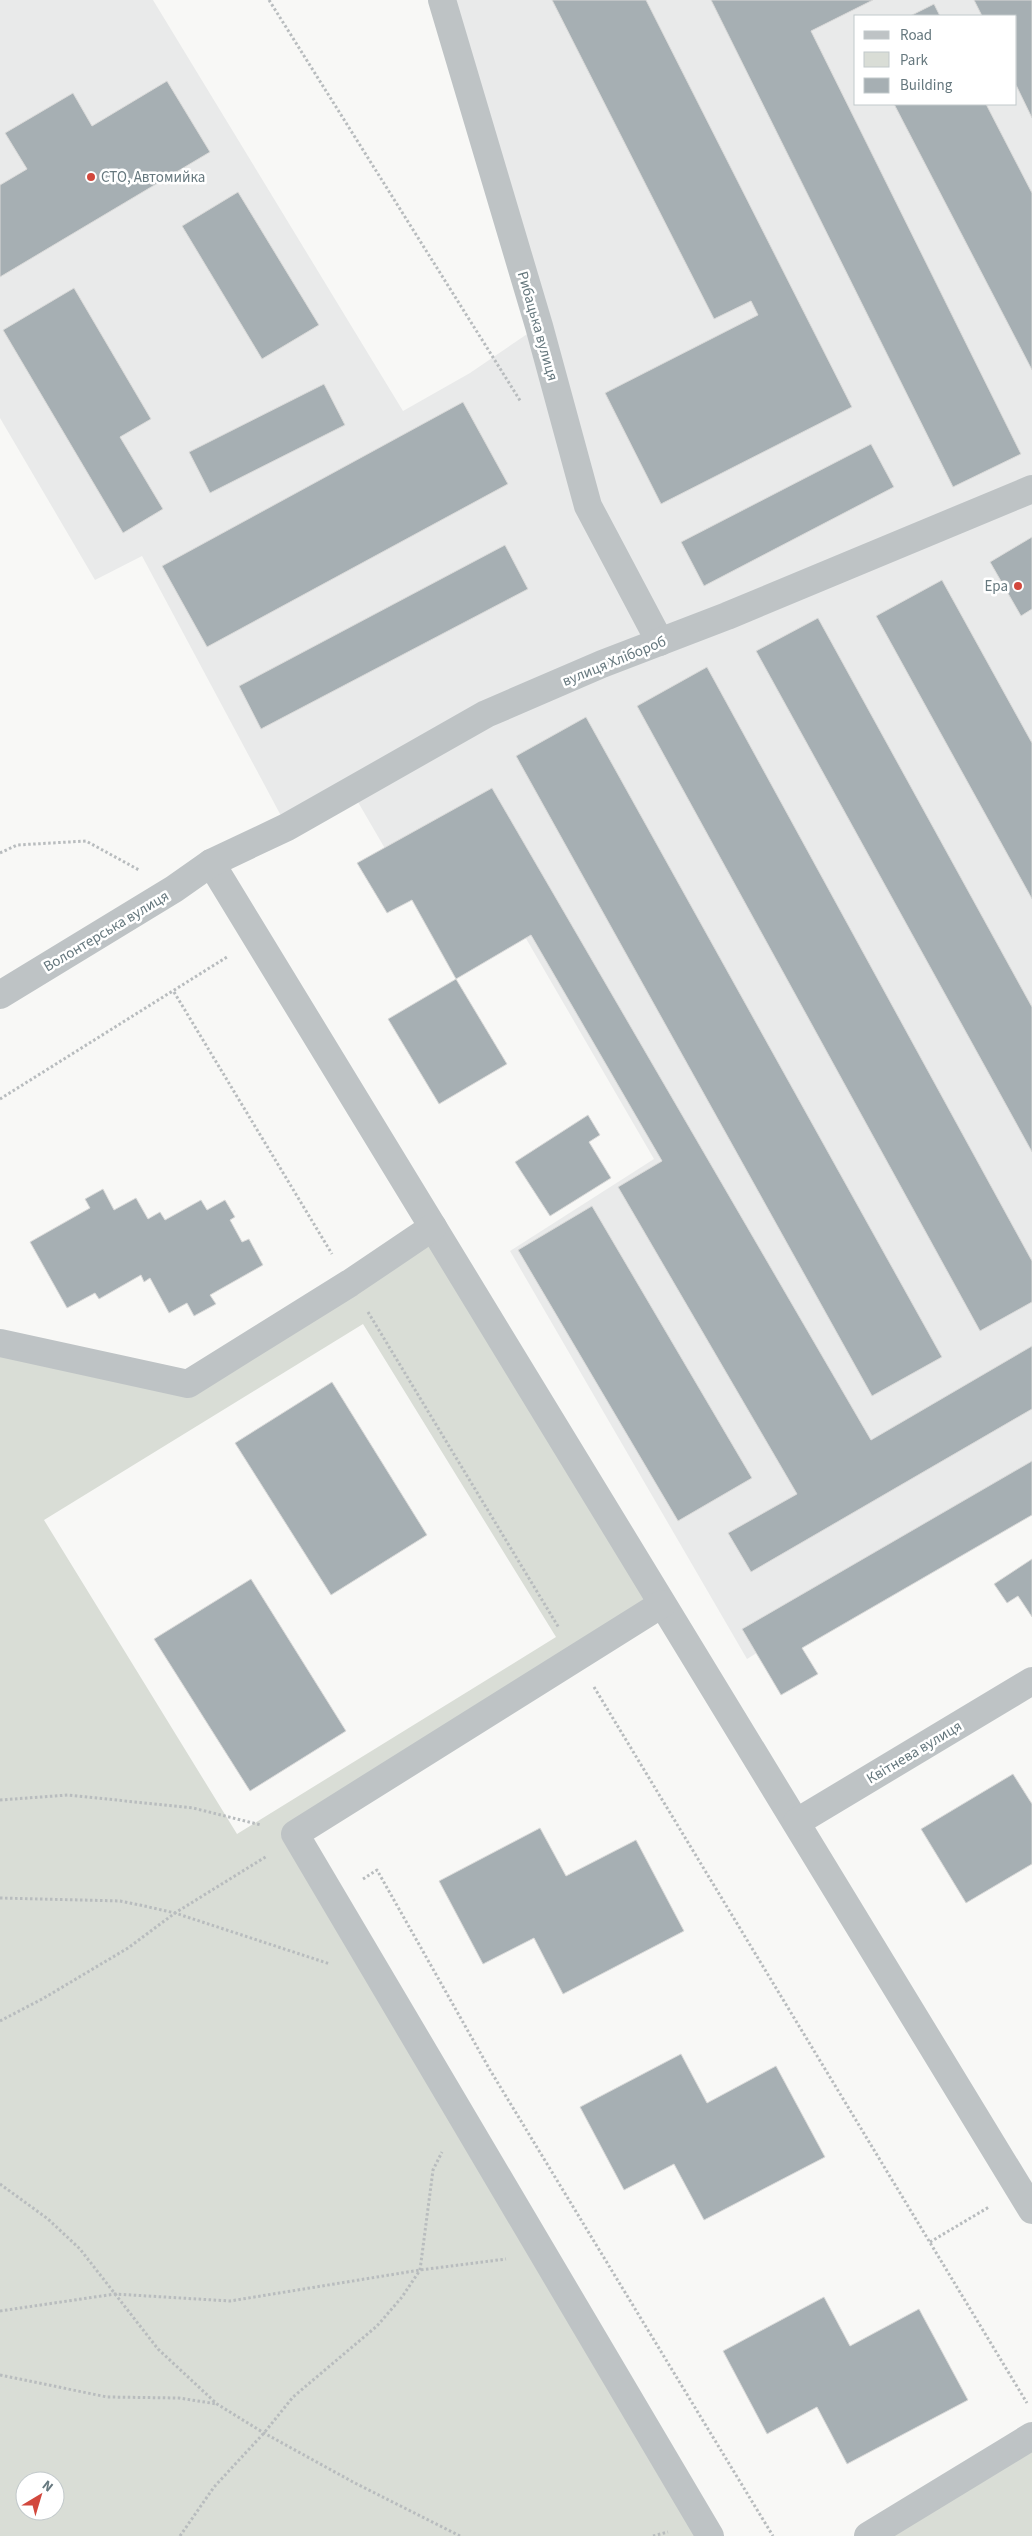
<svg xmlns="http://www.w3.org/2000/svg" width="1032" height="2536" font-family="'Source Sans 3',sans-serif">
<rect width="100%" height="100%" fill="#f8f8f6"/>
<path fill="#e9eaea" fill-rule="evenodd" d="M0,0h153l250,411 67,-38 69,-47 -97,-326h590v1485l-285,174 -237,-408 144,-92 -155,-267 -65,41 -83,-143 -64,37 -145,-271 -47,24 -95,-162zM856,16h160v88h-160z"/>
<g fill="#d9ddd6" fill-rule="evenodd">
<path d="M433,1227l229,377 -366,230 414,702h-710v-1193l188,41zM363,1324l193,313 -319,197 -193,-314zM25,2481h30v30h-30z"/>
<path d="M1032,2436v100h-164z"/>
</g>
<g fill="#a6afb3" stroke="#dadad9">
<path d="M552,0h94l206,407 -191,97 -56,-111 153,-78 -7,-14 -37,18z"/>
<path d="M711,0h162l-62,31 210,423 -68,33z"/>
<path d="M974,0h58v118l-16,-33v-69h-34z"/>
<path d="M934,4l6,12h-30z"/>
<path d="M167,81l43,71 -210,125v-92l27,-16 -22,-36 68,-40 19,33z"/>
<path d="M894,104h92l46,89v177z"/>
<path d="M238,192l81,133 -57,34 -80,-133z"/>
<path d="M74,288l77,131 -31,18 43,72 -40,24 -120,-203z"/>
<path d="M324,384l21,41 -135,68 -21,-41z"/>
<path d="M463,402l45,82 -301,163 -45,-81z"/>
<path d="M871,444l23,43 -190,99 -23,-44z"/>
<path d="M1032,537v72l-11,7 -31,-54z"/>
<path d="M505,545l23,44 -267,140 -22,-43z"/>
<path d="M942,580l90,163v156l-156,-283z"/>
<path d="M818,618l214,389v145l-276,-501z"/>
<path d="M707,667l325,594v41l-52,29 -343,-625z"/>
<path d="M586,717l356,640 -70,39 -356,-640z"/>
<path d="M492,788l379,652 161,-94v63l-281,163 -23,-39 69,-39 -179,-307 44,-26 -131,-226 -75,44 -44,-79 -25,13 -30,-50z"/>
<path d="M456,979l51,85 -68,40 -51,-85z"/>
<path d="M588,1115l12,20 -11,7 22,36 -61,38 -35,-54z"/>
<path d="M103,1189l11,21 22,-12 12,21 12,-7 5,8 36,-20 6,10 18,-10 10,17 -5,3 12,22 7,-3 14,26 -53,30 6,9 -22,12 -7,-13 -18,10 -19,-35 -6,4 -3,-7 -42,24 -4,-6 -28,15 -37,-66 60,-34 -5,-9z"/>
<path d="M592,1206l160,272 -74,43 -160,-271z"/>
<path d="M332,1382l95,153 -96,60 -96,-152z"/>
<path d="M1032,1461v54l-230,133 16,26 -37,21 -39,-66z"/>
<path d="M1032,1559v58l-14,-21 -11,7 -13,-19z"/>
<path d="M251,1579l95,152 -96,60 -96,-152z"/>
<path d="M1013,1774l19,30v60l-66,39 -45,-74z"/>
<path d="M540,1828l26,48 70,-36 48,91 -121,63 -29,-56 -51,26 -44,-83z"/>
<path d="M681,2054l26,49 69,-37 49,91 -121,63 -30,-56 -50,26 -44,-83z"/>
<path d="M824,2297l26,49 69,-37 49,91 -121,64 -30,-57 -50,27 -44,-83z"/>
</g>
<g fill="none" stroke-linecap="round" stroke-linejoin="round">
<g stroke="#b8bcbe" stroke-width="3" stroke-dasharray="2.5 2.5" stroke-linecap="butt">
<path d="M269,0l252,402"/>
<path d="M0,853l17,-8 69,-4 53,29"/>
<path d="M174,992l158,262"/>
<path d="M0,1099l227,-142"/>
<path d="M368,1312l191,316"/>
<path d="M594,1687l433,716"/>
<path d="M0,1800l68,-5 125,13 68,17"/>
<path d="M363,1879l14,-9 113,200 283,466"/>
<path d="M0,1898l120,3 20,4 35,8 155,51"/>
<path d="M0,2021l44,-23 84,-50 47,-35 92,-57"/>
<path d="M0,2184l48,35 32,30 78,100 59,55 47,29 89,49 107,54"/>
<path d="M930,2242l59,-35"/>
<path d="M0,2311l115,-17 115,7 190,-31 86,-11"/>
<path d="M0,2375l107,22 72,1 38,6"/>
<path d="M180,2536l34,-49 50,-54 29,-36 84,-71 25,-29 18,-27 13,-100 9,-18"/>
<path d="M653,2536l15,-4"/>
</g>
<g stroke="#bec3c5" stroke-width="28">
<path d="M442,0l97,326 49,180 72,136"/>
<path d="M211,863l821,1347"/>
<path d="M0,995l174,-106 37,-26 76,-36 199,-113 116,-50 125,-48 305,-127"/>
<path d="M0,1343l188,41 162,-101 83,-56"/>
<path d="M662,1604l-367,230 415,702"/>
<path d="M797,1822l235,-141"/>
<path d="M868,2536l164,-100"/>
</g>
</g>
<g fill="#d2483d" stroke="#fff" stroke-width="2">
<circle cx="91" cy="177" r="5"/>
<circle cx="1018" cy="586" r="5"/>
</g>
<g text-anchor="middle" stroke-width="5" stroke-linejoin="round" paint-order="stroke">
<g font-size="15" fill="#66787e" stroke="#fff" text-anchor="start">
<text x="101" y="182">СТО, Автомийка</text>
<text x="1008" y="591" text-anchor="end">Ера</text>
</g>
<g font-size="15" fill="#66787e" stroke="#fff">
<text transform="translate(538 326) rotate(74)" y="5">Рибацька вулиця</text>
<text transform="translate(614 661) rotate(-22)" y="5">вулиця Хлібороб</text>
<text transform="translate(106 931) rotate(-31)" y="5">Волонтерська вулиця</text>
<text transform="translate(914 1752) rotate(-31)" y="5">Квітнева вулиця</text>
</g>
</g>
<rect x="854" y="15" width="162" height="90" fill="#ffffff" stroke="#c2c9cb"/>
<rect x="864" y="31" width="25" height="8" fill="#bec3c5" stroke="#c2c9cb"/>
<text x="900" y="40" font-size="15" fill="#66787e">Road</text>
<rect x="864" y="52" width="25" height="15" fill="#d9ddd6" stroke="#c2c9cb"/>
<text x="900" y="65" font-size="15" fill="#66787e">Park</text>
<rect x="864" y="78" width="25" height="15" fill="#a6afb3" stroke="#c2c9cb"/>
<text x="900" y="90" font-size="15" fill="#66787e">Building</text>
<g transform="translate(40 2496) rotate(38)"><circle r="24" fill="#ffffff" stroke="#c2c9cb"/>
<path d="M0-4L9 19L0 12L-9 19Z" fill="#d2483d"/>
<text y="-8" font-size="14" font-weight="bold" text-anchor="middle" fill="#66787e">N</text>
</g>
</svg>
